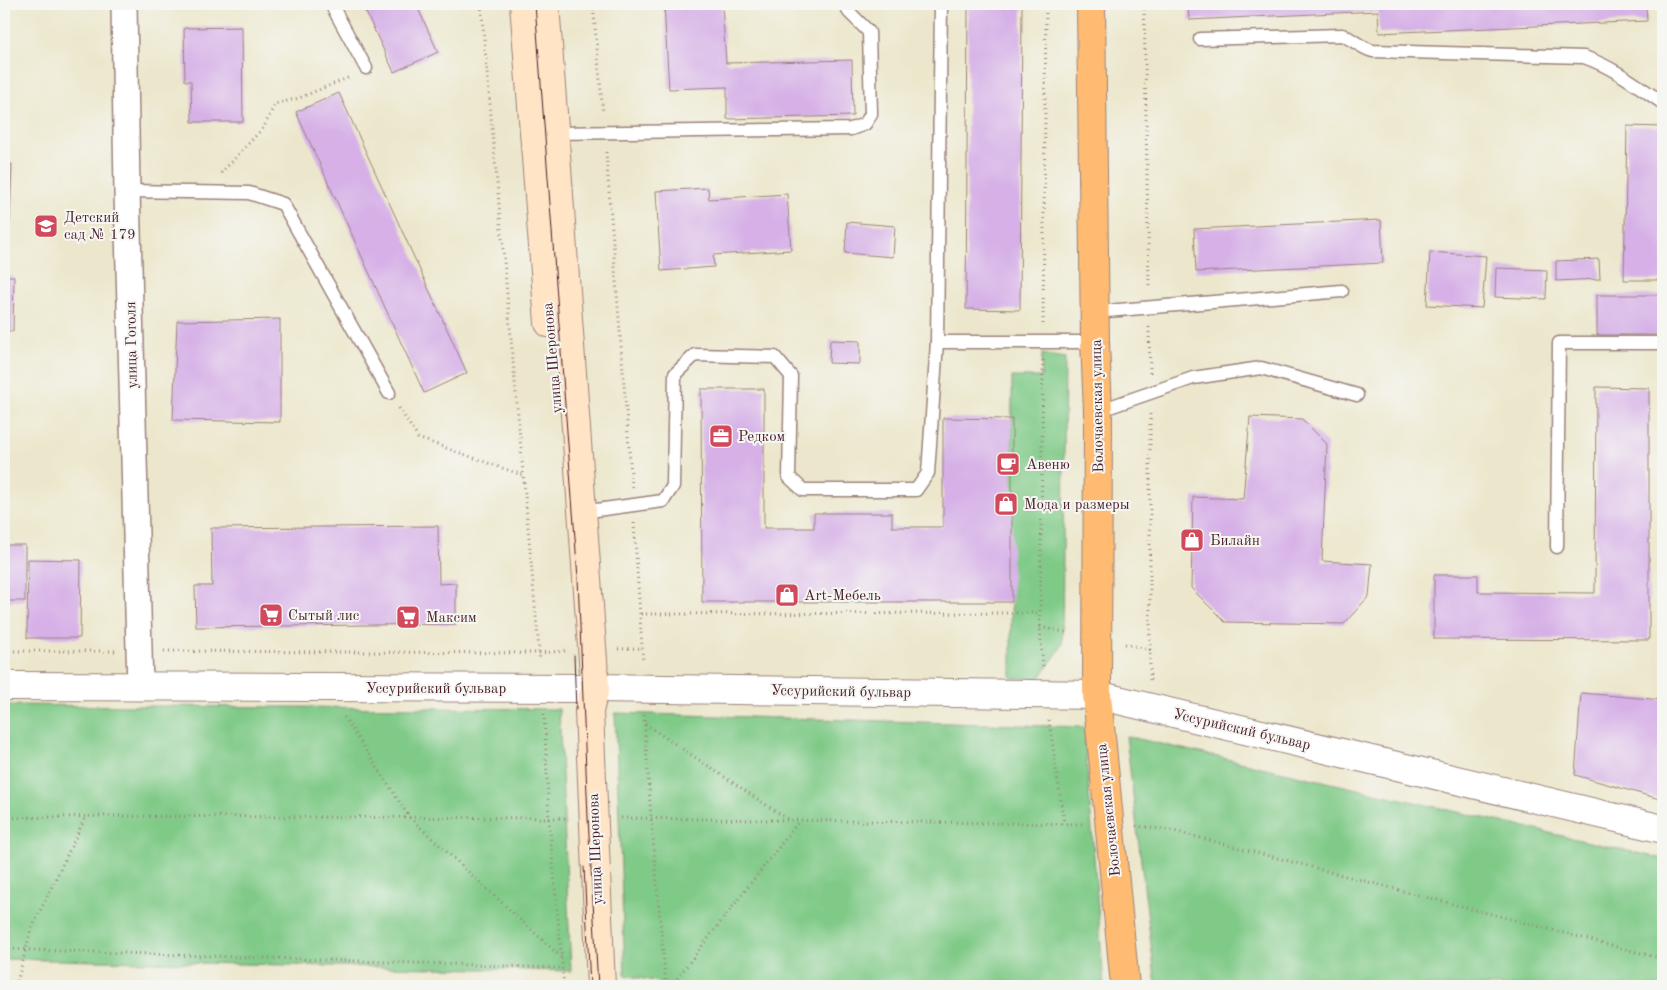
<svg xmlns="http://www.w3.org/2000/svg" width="1667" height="990" font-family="'Old Standard TT',serif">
<rect width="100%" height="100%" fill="#f6f6f2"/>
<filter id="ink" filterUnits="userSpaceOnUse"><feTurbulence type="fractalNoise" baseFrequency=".02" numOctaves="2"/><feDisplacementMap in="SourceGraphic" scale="10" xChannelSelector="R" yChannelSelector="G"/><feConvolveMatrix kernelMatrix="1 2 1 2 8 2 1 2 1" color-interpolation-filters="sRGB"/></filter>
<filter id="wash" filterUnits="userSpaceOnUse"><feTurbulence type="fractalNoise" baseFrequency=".0096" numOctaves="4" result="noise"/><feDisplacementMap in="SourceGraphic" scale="20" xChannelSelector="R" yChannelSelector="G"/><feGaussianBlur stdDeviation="1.12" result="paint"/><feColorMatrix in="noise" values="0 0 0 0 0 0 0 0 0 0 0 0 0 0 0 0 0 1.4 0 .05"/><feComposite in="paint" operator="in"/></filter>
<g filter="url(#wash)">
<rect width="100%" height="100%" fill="#ece7cc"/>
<g fill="#80ca88" stroke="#65745a">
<path d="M1042,354l23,4 -3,288 -23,33 -28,-1 1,-301h29z"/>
<path d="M4,705l555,4 12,262 -567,-12z"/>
<path d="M615,713l469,14 20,259h-426l-53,-11z"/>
<path d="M1126,736l537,123v127h-507z"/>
</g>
<g id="blocks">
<g fill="#d6b0e7">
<path d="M362,4h54l22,48 -44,20z"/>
<path d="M664,4h58l4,59 126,-3 1,56 -126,3v-32l-58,2z"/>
<path d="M968,4h54l-2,306 -54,-1z"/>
<path d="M1188,4h458l1,17 -268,12 -1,-22 -189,9z"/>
<path d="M242,27l1,95h-51l-1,-41h-6l-1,-53z"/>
<path d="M339,93l128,280 -43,20 -128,-281z"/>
<path d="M1627,126l36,1v153h-39z"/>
<path d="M4,164h8l-2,58h-6z"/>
<path d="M708,188l1,11 78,-5 4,56 -78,5 1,12 -53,4 -5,-80z"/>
<path d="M1381,220l2,43 -187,9 -2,-43z"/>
<path d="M847,222l48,4 -2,31 -48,-4z"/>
<path d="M1430,252l56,4 -4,52 -55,-3z"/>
<path d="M1599,259l1,20 -44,2v-20z"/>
<path d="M1496,268l51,2 -1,29 -51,-2z"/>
<path d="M4,276h10l-1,55h-9z"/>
<rect x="1597" y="295" width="66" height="40"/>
<path d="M280,319v103l-107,-2 4,-99z"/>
<path d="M830,340l30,1v23l-31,-1z"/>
<path d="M1596,387l53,1v252l-215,-1v-64h44v17l117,1z"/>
<path d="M701,389h63v139h50v-15h78v14h51v-109l69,1v183h-310z"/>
<path d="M1250,417l52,2 25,25 -5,117 50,3 -3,32 -25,28 -119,-2 -34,-34 2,-91 50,2z"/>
<path d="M438,526l1,58 17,-1v41l-260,3 -1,-41h17l-1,-58z"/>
<rect x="4" y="545" width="21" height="56"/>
<path d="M28,559l53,1 -1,78h-53z"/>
<path d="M1581,693l82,7v100l-88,-25z"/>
</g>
</g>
</g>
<g filter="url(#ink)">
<use href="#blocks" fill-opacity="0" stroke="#9b837c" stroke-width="1"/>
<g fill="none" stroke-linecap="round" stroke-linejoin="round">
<g stroke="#9b837c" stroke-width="15">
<g id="service">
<path d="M331,4l35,64"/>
<path d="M1200,39l142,-4c11,4 20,14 31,16l211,6c29,10 54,29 79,46"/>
<path d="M555,133l296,-4 14,-5 6,-10 -2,-82 -20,-20 -4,-8"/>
<path d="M127,191l122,2 34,11 106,189"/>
<path d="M1095,312l247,-21"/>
<path d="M937,342l4,-338"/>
<path d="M1098,411l95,-33 68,-10 96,27"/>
<path d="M582,512l81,-11 10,-15 2,-112 20,-19 80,2 16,19 -2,101 14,13h113l12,-17 9,-131h158"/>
<path d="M1557,547l2,-204h104"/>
</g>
</g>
<g stroke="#9b837c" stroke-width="28">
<path id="minor" d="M124,4l3,187 13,496"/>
</g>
<g stroke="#9b837c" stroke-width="30">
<path id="tertiary" d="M4,686l591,2 502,7 566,134"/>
</g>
<g stroke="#9b837c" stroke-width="30">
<g id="secondary">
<path d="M524,4l25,319"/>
<path d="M545,4l50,684 -6,23 12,275"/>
</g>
</g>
<g stroke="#9b837c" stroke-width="30">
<path id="primary" d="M1091,4l4,338 3,69 -1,284 28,291"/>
</g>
<g stroke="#9b837c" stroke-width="3" stroke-dasharray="1 4" stroke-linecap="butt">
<path d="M481,4l59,657"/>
<path d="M593,4l10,109"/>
<path d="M1144,4l5,284"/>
<path d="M606,152l26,335"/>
<path d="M221,173l43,-46 11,-23 24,-6 51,-21"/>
<path d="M1043,324l3,-320"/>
<path d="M1149,327l1,46"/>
<path d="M1043,360l-3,267 3,40"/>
<path d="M399,408l19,30 104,37"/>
<path d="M1150,414v267"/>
<path d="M634,523l9,139"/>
<path d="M641,614l400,-1"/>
<path d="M1040,627l29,6"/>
<path d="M1125,644l26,6"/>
<path d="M618,649l25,-1"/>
<path d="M4,651h111"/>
<path d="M164,651l375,2 26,-2"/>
<path d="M544,714l5,105 15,167"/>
<path d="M644,715l7,102 15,169"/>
<path d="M344,717l66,101 151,139"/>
<path d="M1049,720l15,103"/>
<path d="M645,724l144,96"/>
<path d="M4,818l100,-2 463,2"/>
<path d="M621,818l461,6"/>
<path d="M1136,826l34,4 493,129"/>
<path d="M4,949l558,19"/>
<path d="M16,986l15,-56 55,-114"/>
<path d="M671,986l128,-165"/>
</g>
<use href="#service" stroke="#fff" stroke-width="12"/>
<use href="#minor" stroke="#fff" stroke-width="25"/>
<use href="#tertiary" stroke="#fff" stroke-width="28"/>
<use href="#secondary" stroke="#ffe4c6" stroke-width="28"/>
<use href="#primary" stroke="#febb71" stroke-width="28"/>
<g stroke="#4a1f2b" stroke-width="1">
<path d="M535,4l43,574 10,240 10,168"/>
<path d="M574,655l2,55"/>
<path d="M584,867l6,119"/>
</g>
</g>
</g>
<defs>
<g id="school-square" transform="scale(1.25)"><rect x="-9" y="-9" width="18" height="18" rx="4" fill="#d1495b" stroke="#f6f6f2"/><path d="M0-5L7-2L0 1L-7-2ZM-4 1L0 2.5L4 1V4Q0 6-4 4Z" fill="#fff"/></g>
<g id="office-square" transform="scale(1.25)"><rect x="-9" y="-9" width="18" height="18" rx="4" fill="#d1495b" stroke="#f6f6f2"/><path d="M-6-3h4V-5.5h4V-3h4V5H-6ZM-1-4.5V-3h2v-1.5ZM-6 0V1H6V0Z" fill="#fff"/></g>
<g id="cafe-square" transform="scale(1.25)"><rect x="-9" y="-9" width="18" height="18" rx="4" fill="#d1495b" stroke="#f6f6f2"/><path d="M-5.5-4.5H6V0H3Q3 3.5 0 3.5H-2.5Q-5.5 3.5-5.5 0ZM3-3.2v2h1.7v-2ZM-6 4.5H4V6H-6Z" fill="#fff"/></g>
<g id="shop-square" transform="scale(1.25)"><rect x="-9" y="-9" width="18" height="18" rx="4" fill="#d1495b" stroke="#f6f6f2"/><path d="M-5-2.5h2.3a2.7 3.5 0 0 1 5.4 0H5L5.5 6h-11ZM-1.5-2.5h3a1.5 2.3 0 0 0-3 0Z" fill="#fff"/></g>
<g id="supermarket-square" transform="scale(1.25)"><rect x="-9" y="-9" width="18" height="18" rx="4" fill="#d1495b" stroke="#f6f6f2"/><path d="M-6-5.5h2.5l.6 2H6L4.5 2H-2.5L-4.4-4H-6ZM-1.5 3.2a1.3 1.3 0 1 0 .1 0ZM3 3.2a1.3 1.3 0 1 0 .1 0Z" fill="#fff"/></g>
</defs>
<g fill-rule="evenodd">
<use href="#school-square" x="46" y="226"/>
<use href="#office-square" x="721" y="436"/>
<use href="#cafe-square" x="1008" y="464"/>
<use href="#shop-square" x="1006" y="504"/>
<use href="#shop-square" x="1192" y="540"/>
<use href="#shop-square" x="787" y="595"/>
<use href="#supermarket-square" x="271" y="615"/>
<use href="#supermarket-square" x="408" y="617"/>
</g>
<g text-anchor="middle" stroke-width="4" stroke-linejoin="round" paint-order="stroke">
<g font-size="15" fill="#4a1f2b" stroke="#f6f6f2" text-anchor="start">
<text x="64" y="222">Детский<tspan x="64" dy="17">сад № 179</tspan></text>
<text x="738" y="441">Редком</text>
<text x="1026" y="469">Авеню</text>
<text x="1024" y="509">Мода и размеры</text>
<text x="1210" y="545">Билайн</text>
<text x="804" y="600">Art-Мебель</text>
<text x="288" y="620">Сытый лис</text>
<text x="426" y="622">Максим</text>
</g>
<g font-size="15" fill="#4a1f2b" stroke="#f6f6f2">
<text transform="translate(131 345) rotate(-91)" y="5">улица Гоголя</text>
<text transform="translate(552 358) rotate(-95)" y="5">улица Шеронова</text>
<text transform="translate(1097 406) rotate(-91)" y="5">Волочаевская улица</text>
<text x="436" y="693">Уссурийский бульвар</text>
<text transform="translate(841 691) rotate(1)" y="5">Уссурийский бульвар</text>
<text transform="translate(1242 729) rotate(13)" y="5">Уссурийский бульвар</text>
<text transform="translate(1108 810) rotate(-96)" y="5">Волочаевская улица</text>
<text transform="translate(595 849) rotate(-92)" y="5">улица Шеронова</text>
</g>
</g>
<rect width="1667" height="990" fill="none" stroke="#f6f6f2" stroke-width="20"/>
</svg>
